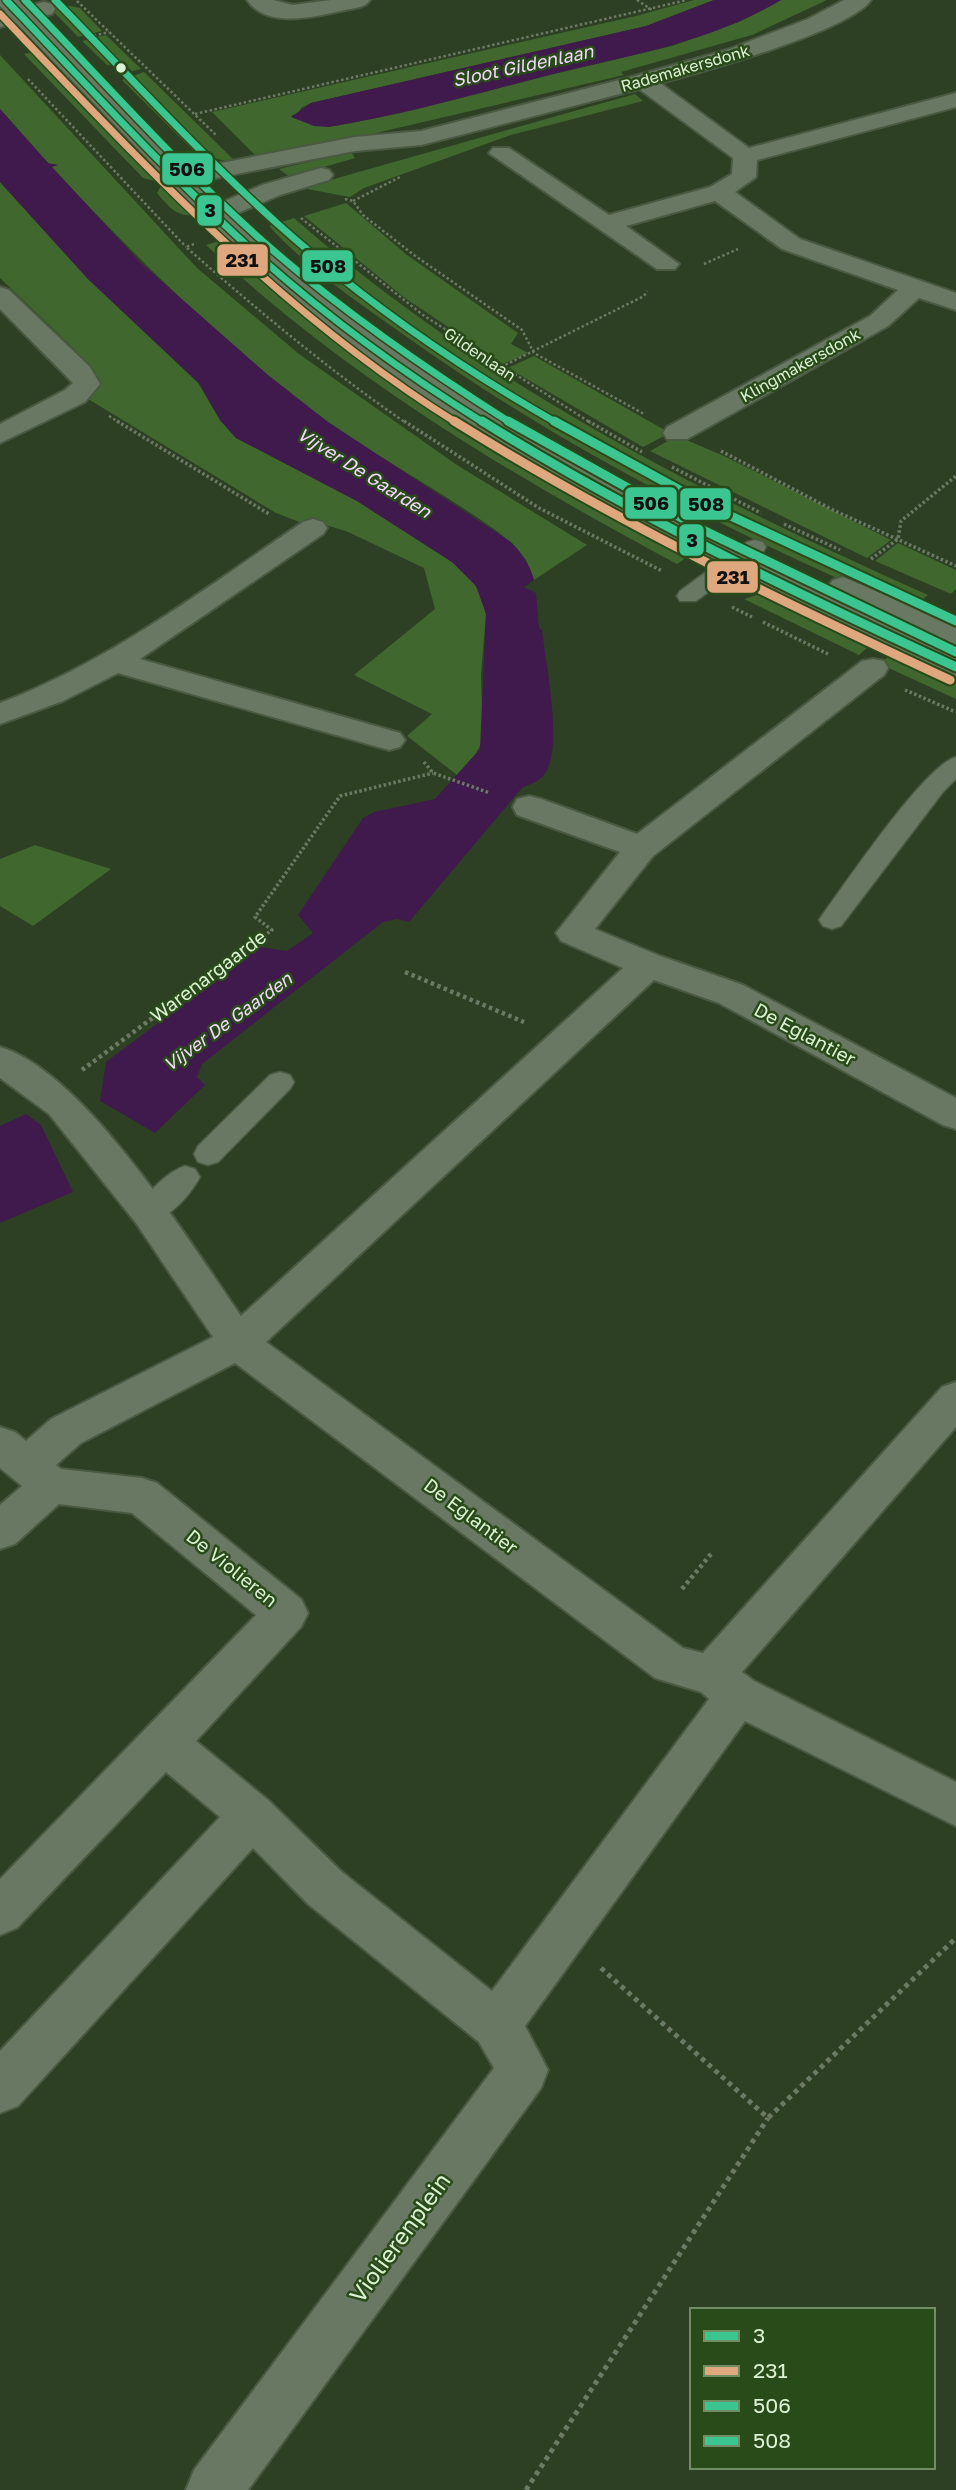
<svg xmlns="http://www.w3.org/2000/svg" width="956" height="2490" font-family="'Golos Text',sans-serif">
<rect width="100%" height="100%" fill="#2d4024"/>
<g fill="#40672e">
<path d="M694,0h20l-68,26 -335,77 -10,5 -3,6 -7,1 26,11h18l337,-80 67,-24 42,-22h46l-75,35 -131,37 3,3 -355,83 -5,-4 -8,2 -44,-44 424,-96z"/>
<path d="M70,6l10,2 22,23 -24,6 -26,-27z"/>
<path d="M106,35l35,34 -9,2 -8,-7 -17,1 -25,-24z"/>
<path d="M45,49l125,129 -15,3 -12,-3 -119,-124z"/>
<path d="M0,55l197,213 102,86 158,111 130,80 -53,35 -8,-20 -24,-25c-55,-41 -118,-73 -174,-113 -103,-75 -190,-163 -277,-255l6,-2 -8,-1 -49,-55z"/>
<path d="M144,72l91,89 -2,2 -37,-10 -74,-73z"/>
<path d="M635,94l8,7 -132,34 -147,53 -14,9 -48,-9z"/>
<path d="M351,152l4,6 -65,19 -11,-8z"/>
<path d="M0,182l88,97 110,104 22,37 16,18 121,63 95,61 18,16 11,16 5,20 -5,61 2,65 -10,19 -16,16 -50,-39 25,-22 -78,-39 81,-66 -11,-41 -78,-37 -38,-11 -6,3 -26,-10 -188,-114 10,-11 -1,-11 -29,-27 5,-2 -73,-70z"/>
<path d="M174,182l31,31c-25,7 -33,-2 -48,-20l4,-7z"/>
<path d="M346,203l61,52 111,78 -7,11 17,9 -25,11 -98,-66 -101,-82z"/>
<path d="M294,218c187,165 408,276 634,377l-18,15c-178,-76 -352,-164 -510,-278 -43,-30 -96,-67 -131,-106z"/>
<path d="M229,238l40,36 419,275 -5,11 -6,4c-168,-90 -332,-188 -471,-319z"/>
<path d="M534,356l136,77 -27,14 -135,-79z"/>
<path d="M677,436l47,20 167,84 -24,18 -217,-107z"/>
<path d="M898,543l58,27v19l-5,5 -76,-33z"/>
<path d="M770,591l14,7 3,-2 90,43 -18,16 -115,-56z"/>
<path d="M897,649l59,25v25l-76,-35z"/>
<path d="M35,845l76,24 -78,57 -33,-20v-47z"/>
</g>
<g fill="#401a4c">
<path d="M714,0h67c-70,42 -150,55 -228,74 -73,19 -149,41 -224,53l-15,-1 -23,-9 20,-14 335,-77z"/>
<path d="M0,109l48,54 10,2 -6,2 89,96 127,112 60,47 183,120c11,11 19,23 23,38l-10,7 12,6 3,35 3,2c4,35 20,112 5,140 -6,12 -16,13 -25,18l-113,134 -12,-3 -14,3 -181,142 -5,13 8,8 -50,48 -55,-32 6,-39 154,-115 27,4 26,-18 -15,-18 65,-97 11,-6 61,-13 45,-50 6,-135 -10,-28 -24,-24 -95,-61 -121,-63 -16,-18 -21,-37 -111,-104 -88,-97z"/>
<path d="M26,1114l15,11 32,67 -73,31v-97z"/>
</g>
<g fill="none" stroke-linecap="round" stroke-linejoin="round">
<g stroke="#4a5942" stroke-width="3">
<g id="lane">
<path d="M755,540l8,2 3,5 -3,5 -67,49h-16l-3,-5 3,-5 67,-49z"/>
<path d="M956,757v22l-13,13 -102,134 -9,3 -9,-3 -4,-6 4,-6c23,-31 102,-149 133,-157z"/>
<path d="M280,1072l10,3 4,7 -4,7 -72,73 -10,3 -10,-3 -4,-8 4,-8 72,-71z"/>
<path d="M185,1166l10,3 5,8c-11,20 -38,51 -61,44l-5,-8c10,-17 32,-41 51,-47z"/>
</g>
</g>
<g stroke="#4a5942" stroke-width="4">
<g id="street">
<path d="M247,0h26l20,5 38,-5h39c-5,8 -16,8 -25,10 -28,6 -77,20 -98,-10z"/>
<path d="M844,0h27c-21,31 -170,72 -211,83l89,65 207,-55v14l-199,53 -1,17 -21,15 65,47 156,54v17l-37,-12 -31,28 -201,113h-20l-4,-6 4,-6 203,-111 28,-26 -116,-41 -67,-48 -89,25 53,38 -4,5h-18l-168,-116 4,-5h16l100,67 101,-28 22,-13 1,-16 -94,-69 -218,56 -66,6 -175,34 -8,-2 -4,-5 4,-5 8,-2 175,-34 66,-6 214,-55 92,-26 81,-31z"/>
<path d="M44,2l8,2 3,5 -3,5 -52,13v-14z"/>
<path d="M321,168l8,2 4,5 -4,5 -49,15 -56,24h-18l-3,-5 3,-5 56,-24z"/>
<path d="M0,287l9,3 81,77 10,17 -15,18 -85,41v-19l65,-34 8,-7 -73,-74z"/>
<path d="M313,519l10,3 4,6 -4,6 -183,125 260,74 5,7 -5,7 -11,3 -271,-77 -55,28 -63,23v-21c111,-42 205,-115 303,-181z"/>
<path d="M873,659l11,2 4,7 -4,7 -231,181 -58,73 65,27 83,29 213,113v31l-13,-4 -224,-122 -65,-23 -388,362 417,306 20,5 239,-266 14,-5v45l-214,245 12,9 202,101v44l-211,-105 -220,305 23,44 -7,18 -293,402h-62l8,-20 300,-402 -15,-26 -171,-138 -55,-56 -235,258 -18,7v-62l220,-234 -54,-45 -149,156 -17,7v-56l256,-264 -124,-102 -73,-9 -44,40 -15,5v-44l22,-19 -22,-18v-41l15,5 11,9 25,-22 162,-82 -77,-114 -87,-109 -49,-36v-31c85,25 190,196 241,269l382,-348 -62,-27 -5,-8 64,-81 -103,-37 -4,-8 4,-8 12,-3 12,3 96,35 225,-173zM235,1363l420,315 46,14 8,7 -217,292 -150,-119 -74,-72 -72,-59 105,-114 7,-14 -7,-14 -144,-116 -15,-5 -81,-9 -5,-4 25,-22z"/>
</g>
</g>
<g stroke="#4a5942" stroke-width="4">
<g id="secondary">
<path d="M0,0h18c96,98 187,202 294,289 194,156 419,263 644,366v21l-181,-82 -168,-86 -162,-97 -77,-54 -74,-58 -78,-69 -216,-224z"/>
<path d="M843,577l113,48v20l-123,-53 -5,-6 5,-6z"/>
</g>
</g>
<g stroke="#6c7a65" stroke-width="2.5" stroke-dasharray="2.5 2.5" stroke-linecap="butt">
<path d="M637,0l15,10"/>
<path d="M77,1l140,135"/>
<path d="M89,37l20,-5"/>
<path d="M28,79l158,168"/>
<path d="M195,114l492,-114"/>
<path d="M345,199l8,2 10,14 51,40 108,75 12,23 110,61"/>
<path d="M353,201l49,-25"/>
<path d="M301,218l122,97 168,108"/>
<path d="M194,244l-8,3c70,62 143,123 220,176"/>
<path d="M704,264l34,-15"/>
<path d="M501,367l143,-71 3,-5"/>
<path d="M109,416l11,7"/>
</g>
<g stroke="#6c7a65" stroke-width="3.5" stroke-dasharray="2.5 2.5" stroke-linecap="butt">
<path d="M117,421l152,93"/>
<path d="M404,421l135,87 123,63"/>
<path d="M588,421l54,31"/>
<path d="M721,451l112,59 123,56"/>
<path d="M672,467l89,46"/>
<path d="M784,524l56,26"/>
<path d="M871,559l27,-20 3,-18 55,-45"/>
<path d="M732,607l20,10"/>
<path d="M763,622l65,32"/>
<path d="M905,690l51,22"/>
<path d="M424,762l9,11 57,20"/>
<path d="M235,957l37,-27 -17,-13 85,-121 93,-23"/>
</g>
<g stroke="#6c7a65" stroke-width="4.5" stroke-dasharray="3.5 3.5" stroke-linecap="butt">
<path d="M405,972l119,50"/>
<path d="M82,1070l156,-115"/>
<path d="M682,1589l29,-35"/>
</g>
<g stroke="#6c7a65" stroke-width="5" stroke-dasharray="4.5 4.5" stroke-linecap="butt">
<path d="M601,1968l167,150 188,-180"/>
<path d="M526,2490l242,-372"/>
</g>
<use href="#lane" fill="#697863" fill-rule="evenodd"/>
<use href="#street" fill="#697863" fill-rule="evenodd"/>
<use href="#secondary" fill="#697863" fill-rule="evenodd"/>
<g stroke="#294b19" stroke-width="10">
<path id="bus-1-far1" d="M6,0c84,88 166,179 257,260 68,60 144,115 221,163"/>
</g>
<g stroke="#294b19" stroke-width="13">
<path id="bus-1" d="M482,421c151,94 312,171 474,246"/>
</g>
<g stroke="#294b19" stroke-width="10">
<path id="bus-2-far1" d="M0,14c142,149 281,300 457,409"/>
</g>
<g stroke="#294b19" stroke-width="13">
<path id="bus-2" d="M454,421c159,99 326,180 496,259"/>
</g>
<g stroke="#294b19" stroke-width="10">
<path id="bus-3-far1" d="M25,0c82,85 161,175 250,252 74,64 154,119 236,171"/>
</g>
<g stroke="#294b19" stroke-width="13">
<path id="bus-3" d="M508,421l197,110 251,121"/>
</g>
<g stroke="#294b19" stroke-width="10">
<path id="bus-4-far1" d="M55,0c74,76 146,155 225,226 84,75 179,141 277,197"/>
</g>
<g stroke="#294b19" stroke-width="13">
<path id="bus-4" d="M554,421l151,83 251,117"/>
</g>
<use href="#bus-1-far1" stroke="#3ac591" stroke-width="7"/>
<use href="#bus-1" stroke="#3ac591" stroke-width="9"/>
<use href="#bus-2-far1" stroke="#dfa77e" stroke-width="7"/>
<use href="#bus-2" stroke="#dfa77e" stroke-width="9"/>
<use href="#bus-3-far1" stroke="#3ac591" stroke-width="7"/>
<use href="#bus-3" stroke="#3ac591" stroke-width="9"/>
<use href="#bus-4-far1" stroke="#3ac591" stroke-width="7"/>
<use href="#bus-4" stroke="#3ac591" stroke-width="9"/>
</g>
<circle fill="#ddf1d5" stroke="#294b19" stroke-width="2.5" cx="121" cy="68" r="6"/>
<g text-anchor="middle" stroke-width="5" stroke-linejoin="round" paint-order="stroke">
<g font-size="16" fill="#ddf1d5" stroke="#294b19">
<text transform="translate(685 68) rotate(-16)" y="6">Rademakersdonk</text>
<text transform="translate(480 354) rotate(34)" y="6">Gildenlaan</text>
<text transform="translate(800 365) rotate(-29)" y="6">Klingmakersdonk</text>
</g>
<g font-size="18" font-style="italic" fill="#f3d9fd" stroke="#294b19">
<text transform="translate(523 66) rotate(-12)" y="6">Sloot Gildenlaan</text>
<text transform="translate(364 473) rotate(32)" y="6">Vijver De Gaarden</text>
<text transform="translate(228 1022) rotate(-36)" y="6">Vijver De Gaarden</text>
</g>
<g font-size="19" fill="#ddf1d5" stroke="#294b19">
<text transform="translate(208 976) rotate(-37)" y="7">Warenargaarde</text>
<text transform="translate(805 1034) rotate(28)" y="7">De Eglantier</text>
<text transform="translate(471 1516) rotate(37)" y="7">De Eglantier</text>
<text transform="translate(232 1568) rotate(39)" y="7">De Violieren</text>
</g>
<g font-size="23" fill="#ddf1d5" stroke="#294b19">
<text transform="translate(400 2238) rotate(-54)" y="8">Violierenplein</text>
</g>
</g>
<g stroke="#294b19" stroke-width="2.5">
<rect x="161" y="152" width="53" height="34" rx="7" fill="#3ac591"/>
<rect x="196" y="194" width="27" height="33" rx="7" fill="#3ac591"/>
<rect x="216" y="243" width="53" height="34" rx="7" fill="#dfa77e"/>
<rect x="301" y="249" width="53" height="34" rx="7" fill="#3ac591"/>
<rect x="624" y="486" width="54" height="34" rx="7" fill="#3ac591"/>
<rect x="679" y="487" width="53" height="34" rx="7" fill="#3ac591"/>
<rect x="678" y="523" width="27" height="34" rx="7" fill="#3ac591"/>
<rect x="706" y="560" width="53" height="34" rx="7" fill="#dfa77e"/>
</g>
<g font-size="19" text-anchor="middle" font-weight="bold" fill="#111">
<text x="187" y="176">506</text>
<text x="210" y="217">3</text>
<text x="242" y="267">231</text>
<text x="328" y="273">508</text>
<text x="651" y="510">506</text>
<text x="706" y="511">508</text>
<text x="692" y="547">3</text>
<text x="733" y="584">231</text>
</g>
<rect x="690" y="2308" width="245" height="161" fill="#294b19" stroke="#718d64" stroke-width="2"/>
<rect x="704" y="2331" width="35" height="10" fill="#3ac591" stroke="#718d64" stroke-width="2"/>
<text x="753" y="2343" font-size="21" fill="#ddf1d5">3</text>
<rect x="704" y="2366" width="35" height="10" fill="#dfa77e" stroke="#718d64" stroke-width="2"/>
<text x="753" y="2378" font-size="21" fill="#ddf1d5">231</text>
<rect x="704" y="2401" width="35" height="10" fill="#3ac591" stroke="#718d64" stroke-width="2"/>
<text x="753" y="2413" font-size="21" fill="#ddf1d5">506</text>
<rect x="704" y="2436" width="35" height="10" fill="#3ac591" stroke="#718d64" stroke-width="2"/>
<text x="753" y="2448" font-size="21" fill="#ddf1d5">508</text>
</svg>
